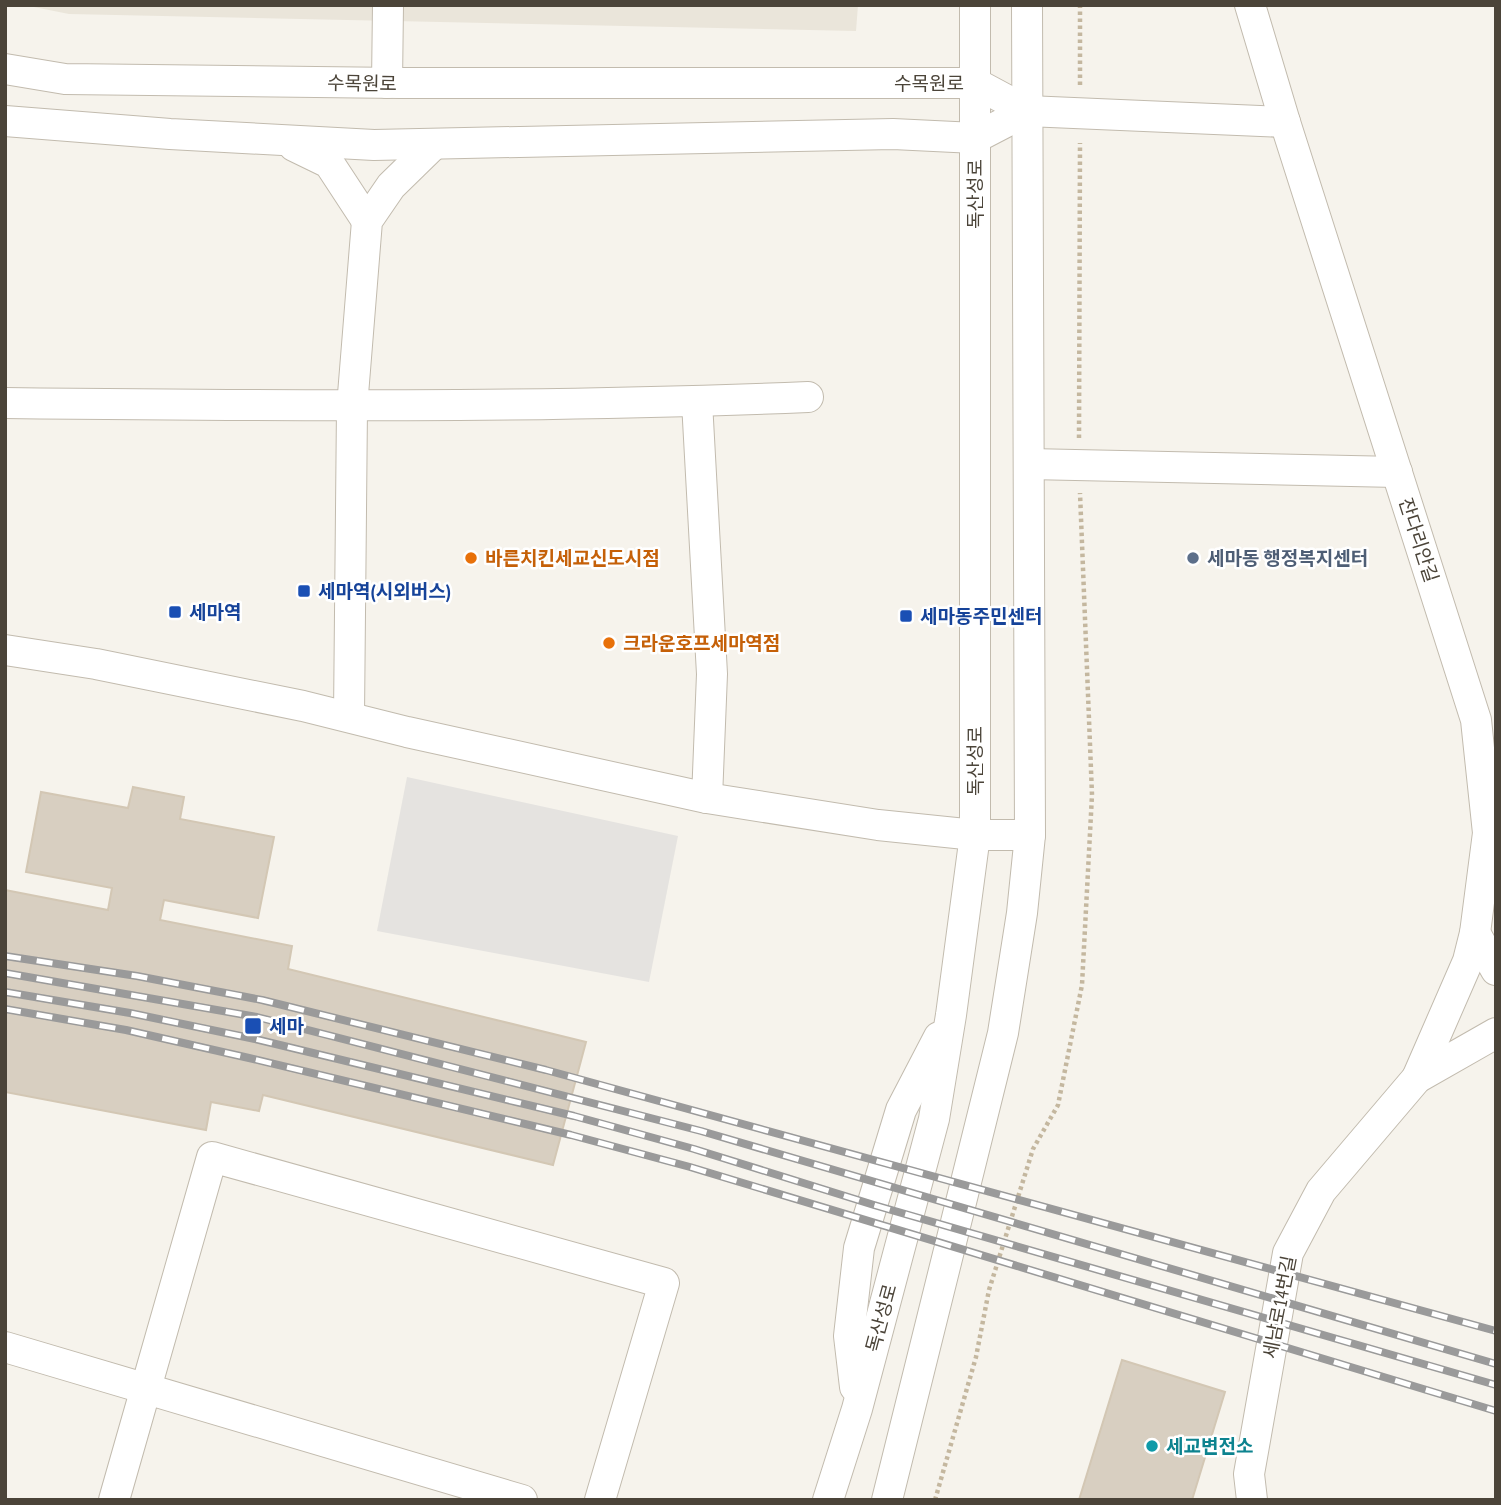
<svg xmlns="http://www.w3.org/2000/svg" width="1501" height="1505" font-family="'PT Sans Narrow','Noto Sans KR',sans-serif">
<rect width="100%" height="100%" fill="#f6f3ec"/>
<path fill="#eae5da" d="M24,5h834l-2,26 -787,-17z"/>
<path fill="#e5e3e0" d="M407,777l271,59 -29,146 -272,-51z"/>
<g fill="#d8cfc1" stroke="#d3c7b4" stroke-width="2">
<path d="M133,787l51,10 -4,22 94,18 -16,81 -94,-18 -4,20 132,26 -4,23 298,73 -33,123 -290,-70 -4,16 -48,-9 -5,28 -201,-38v-202l103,20 4,-22 -86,-16 15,-80 87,16z"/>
<path d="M1122,1360l103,32 -33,108h-113z"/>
</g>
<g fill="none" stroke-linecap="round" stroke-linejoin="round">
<g stroke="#c2bbae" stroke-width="32">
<g id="minor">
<path d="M1250,5l35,117 191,598 12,113 -13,100 -7,28 -51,117"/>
<path d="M5,69l60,10 334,4h576l52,28 258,11"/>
<path d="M387,83l1,-78"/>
<path d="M5,121l165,13 204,11 519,-11 82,4 52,-27"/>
<path d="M294,146l35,17 38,58"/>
<path d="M697,402l15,272 -5,124"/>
<path d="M5,403c268,3 535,5 803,-6"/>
<path d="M1029,464l368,8"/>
<path d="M5,650l91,14 207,42 104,26 300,66 171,27 97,10h55"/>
<path d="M349,716l3,-309 15,-186 24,-35 43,-42"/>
<path d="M1475,933l21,37"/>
<path d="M5,1347l517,153"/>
<path d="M855,1387l-6,-51 10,-88 42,-138 38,-73"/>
<path d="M114,1500l98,-343 452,126 -64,217"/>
<path d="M828,1500l29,-91 77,-290 17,-104 24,-180v-830"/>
<path d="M887,1500l116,-467 19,-120 8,-78 -3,-830"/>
<path d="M1252,1500l-3,-26 39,-221 33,-62 96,-113 79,-45"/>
</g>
</g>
<g stroke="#c4b79f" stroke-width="4.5" stroke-dasharray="3.5 3.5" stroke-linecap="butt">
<path d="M1080,85v-80"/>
<path d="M1079,438l1,-295"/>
<path d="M935,1500l41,-143 13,-67 44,-141 25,-44 24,-120 10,-190 -12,-302"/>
</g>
<use href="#minor" stroke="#fff" stroke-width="30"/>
<g stroke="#9a9a9a" stroke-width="8">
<g id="rail">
<path d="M5,956l132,20 125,24 284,70 950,261"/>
<path d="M5,973l252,44 444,114 795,233"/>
<path d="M5,992l125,21 125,26 319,77 120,33 180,56 622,180"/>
<path d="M5,1009l121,21 123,28 322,77 119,32 806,244"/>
</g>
</g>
<use href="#rail" stroke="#fff" stroke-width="5" stroke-dasharray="16" stroke-linecap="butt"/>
</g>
<g fill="#e8710a" stroke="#fff" stroke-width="2.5">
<circle cx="471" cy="558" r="7"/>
<circle cx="609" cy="643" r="7"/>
</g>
<circle fill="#5c6f8a" stroke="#fff" stroke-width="2.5" cx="1193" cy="558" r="7"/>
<g fill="#1a4fb4" stroke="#fff" stroke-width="2.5">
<rect x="297" y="584" width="14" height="14" rx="3.5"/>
<rect x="168" y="605" width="14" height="14" rx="3.5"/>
<rect x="899" y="609" width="14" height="14" rx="3.5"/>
<rect x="244" y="1017" width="18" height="18" rx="3.5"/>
</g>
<circle fill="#0f9aa8" stroke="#fff" stroke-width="2.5" cx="1152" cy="1446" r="7"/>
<g text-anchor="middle" stroke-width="5" stroke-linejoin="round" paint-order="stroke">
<g font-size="19" fill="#4b4439" stroke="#fff">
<text transform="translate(362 83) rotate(1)" y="7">수목원로</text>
<text x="929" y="90">수목원로</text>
<text transform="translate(975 194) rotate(-90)" y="7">독산성로</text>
<text transform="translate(1419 540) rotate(72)" y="7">잔다리안길</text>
<text transform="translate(975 761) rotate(-90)" y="7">독산성로</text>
<text transform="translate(1279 1307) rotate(-79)" y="7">세남로14번길</text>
<text transform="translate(881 1318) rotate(-75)" y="7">독산성로</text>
</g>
<g font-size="19" font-weight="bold" fill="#c56008" stroke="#fff" text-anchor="start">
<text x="485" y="565">바른치킨세교신도시점</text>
<text x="623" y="650">크라운호프세마역점</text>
</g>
<g font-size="19" font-weight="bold" fill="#4e5e75" stroke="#fff" text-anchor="start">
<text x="1207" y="565">세마동 행정복지센터</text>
</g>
<g font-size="19" font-weight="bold" fill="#164399" stroke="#fff" text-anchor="start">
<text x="318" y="598">세마역(시외버스)</text>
<text x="189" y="619">세마역</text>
<text x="920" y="623">세마동주민센터</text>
<text x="269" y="1033">세마</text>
</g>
<g font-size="19" font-weight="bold" fill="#0d838f" stroke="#fff" text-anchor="start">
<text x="1166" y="1453">세교변전소</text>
</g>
</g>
<rect width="1501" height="1505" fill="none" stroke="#4b4439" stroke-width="14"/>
</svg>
